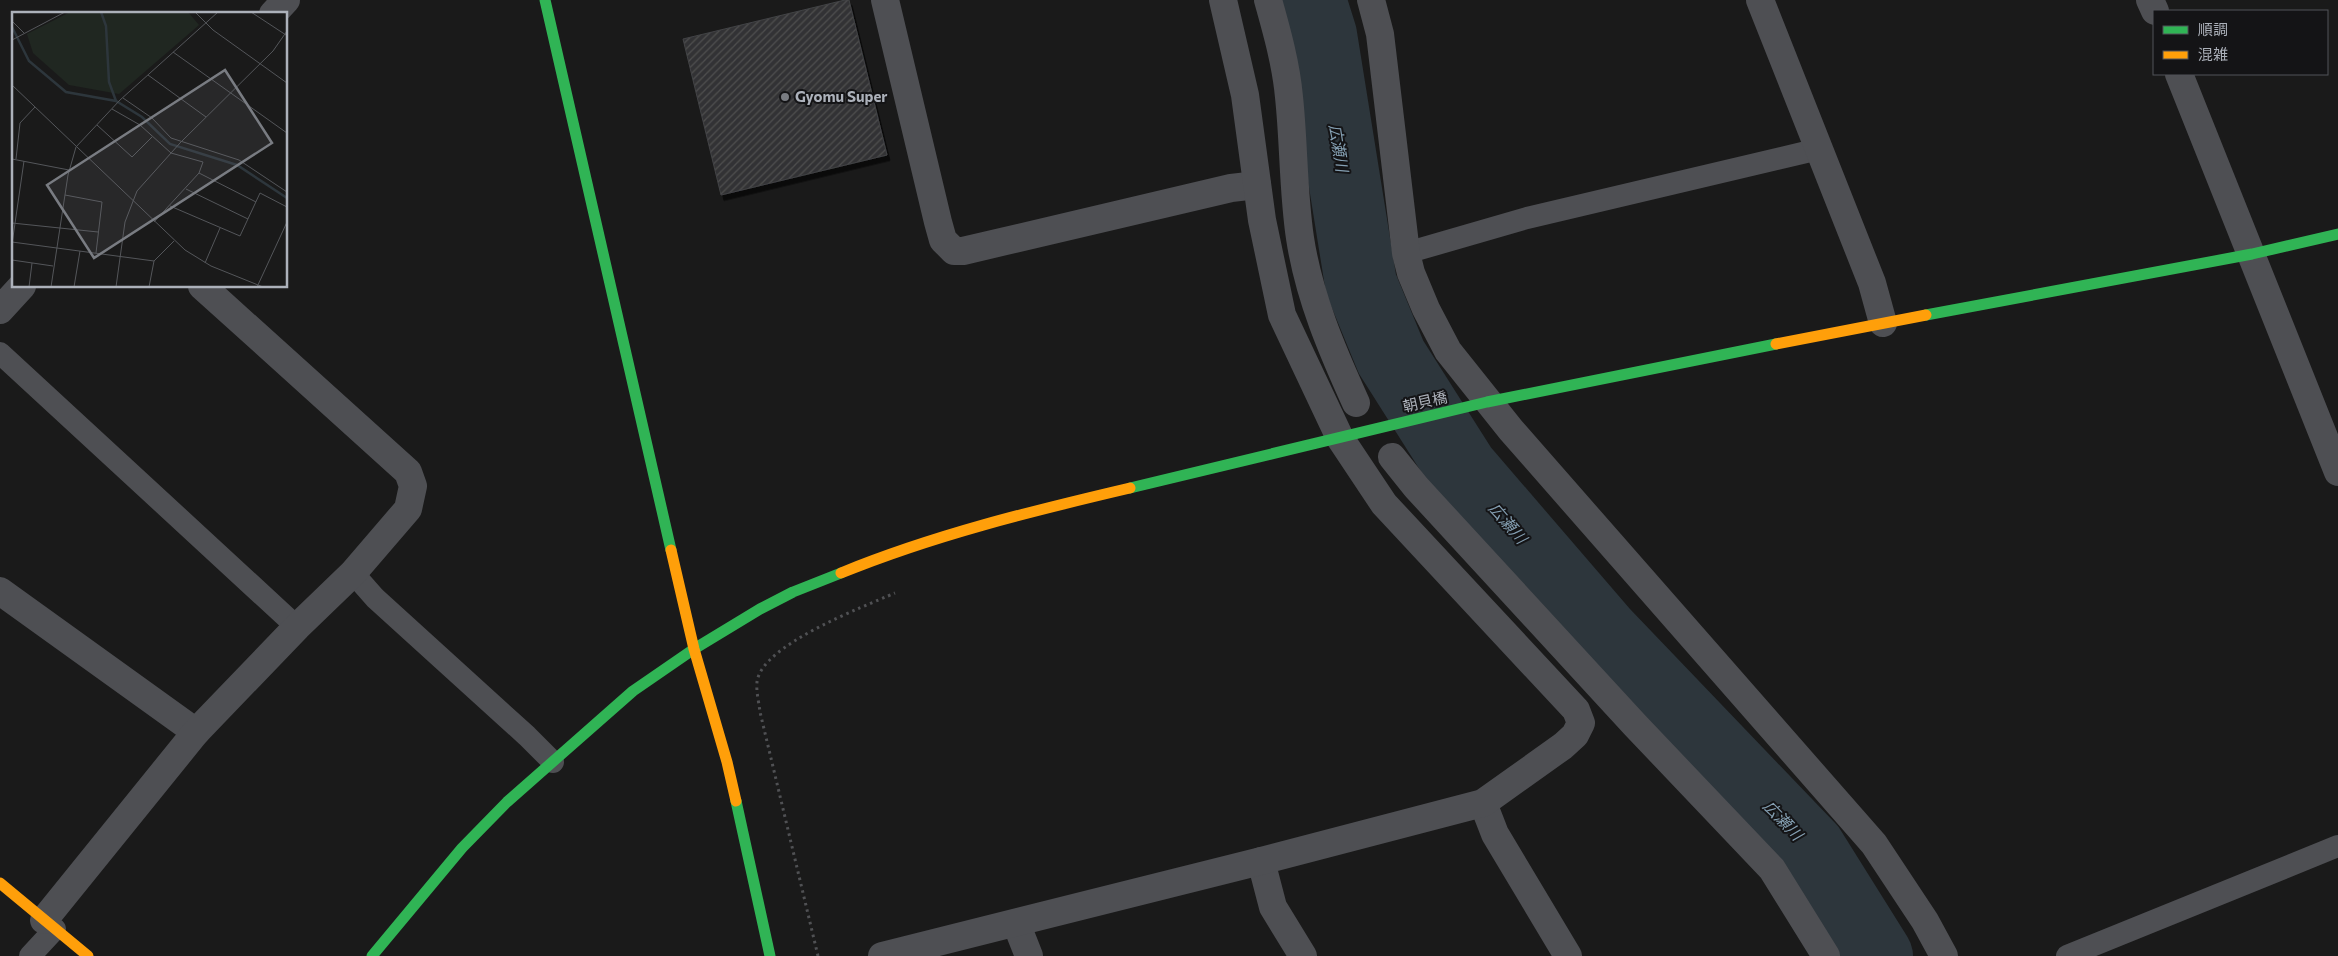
<svg xmlns="http://www.w3.org/2000/svg" width="2338" height="956" font-family="Commissioner,'Noto Sans JP',sans-serif">
<defs>
<pattern id="building-hatch" width="6" height="6" patternUnits="userSpaceOnUse" patternTransform="scale(1.25)"><rect width="6" height="6" fill="#333334"/><path d="M-1 1l2-2M0 6l6-6M5 7l2-2" fill="none" stroke="#4e4e4f"/></pattern>
<filter id="shadow"><feDropShadow dx="3" dy="5.5" stdDeviation="0" flood-color="#0009"/></filter>
</defs>
<rect width="100%" height="100%" fill="#1a1a1a"/>
<g fill="none" stroke-linecap="round" stroke-linejoin="round">
<path stroke="#2d363c" stroke-width="72" d="M1310,0l11,35 40,249 30,73 71,112 142,165 206,215 67,107"/>
</g>
<path fill="url(#building-hatch)" stroke="#424346" filter="url(#shadow)" d="M845,0h4l38,155 -166,40 -38,-156z"/>
<g fill="none" stroke-linecap="round" stroke-linejoin="round">
<path stroke="#505154" stroke-width="3" stroke-dasharray="2.5 4" stroke-linecap="butt" d="M818,956l-58,-244c-1,-9 -4,-21 -3,-30 4,-37 106,-75 138,-89"/>
<g stroke="#4e4f53" stroke-width="22">
<path d="M1406,253l121,-35 292,-69"/>
<path d="M0,353l297,274"/>
<path d="M353,573l22,25 152,138 26,26"/>
<path d="M30,956l25,-27"/>
<path d="M2067,956l271,-110"/>
</g>
<g stroke="#4e4f53" stroke-width="28">
<path d="M885,0l53,222 5,18 11,11h9l268,-63 26,-3"/>
<path d="M1268,0c9,32 18,64 21,97 5,47 4,94 11,141 9,59 32,112 56,165"/>
<path d="M1371,0l9,34 26,219 5,20 15,36 22,42 63,79 363,414 51,77 19,35"/>
<path d="M1760,0l112,283 11,40"/>
<path d="M2150,0l5,11"/>
<path d="M273,14l13,-14"/>
<path d="M2179,74l159,398"/>
<path d="M0,310l22,-24"/>
<path d="M1392,457l24,30 219,238 137,144 54,87"/>
<path d="M0,591l196,141"/>
<path d="M1483,803l12,31 73,122"/>
<path d="M1261,861l12,46 30,49"/>
<path d="M44,920l152,-188 101,-105 56,-54 55,-64 5,-23 -5,-14 -206,-186"/>
<path d="M1016,923l13,33"/>
<path d="M882,956l379,-95 222,-58 80,-57 12,-11 6,-12 -5,-13 -192,-206 -44,-66 -58,-123 -20,-95 -17,-125 -22,-95"/>
</g>
<g stroke="#30b455" stroke-width="11">
<path d="M545,0l126,550"/>
<path d="M1926,315l326,-61 86,-20"/>
<path d="M1130,488l357,-86 289,-58"/>
<path d="M736,801l34,155"/>
<path d="M372,956l90,-108 45,-46 126,-111 61,-42 66,-40 33,-17 48,-19"/>
</g>
<g stroke="#ff9f0a" stroke-width="11">
<path d="M1776,344l150,-29"/>
<path d="M671,550l23,99 33,113 9,39"/>
<path d="M841,573c93,-38 191,-62 289,-85"/>
<path d="M0,883l88,73"/>
</g>
</g>
<circle fill="#797c82" stroke="#141416" stroke-width="2" cx="785" cy="97" r="5"/>
<g text-anchor="middle" stroke-width="4" stroke-linejoin="round" paint-order="stroke">
<g font-size="15" font-weight="bold" fill="#acb1ba" stroke="#141416" text-anchor="start">
<text x="795" y="102">Gyomu Super</text>
</g>
<g font-size="15" fill="#acb1ba" stroke="#141416">
<text transform="translate(1425 402) rotate(-13)" y="5">朝貝橋</text>
</g>
<g font-size="16" font-style="italic" fill="#85a0b3" stroke="#141416">
<text transform="translate(1339 148) rotate(81)" y="6">広瀬川</text>
<text transform="translate(1508 523) rotate(49)" y="6">広瀬川</text>
<text transform="translate(1783 820) rotate(46)" y="6">広瀬川</text>
</g>
</g>
<g transform="translate(12 12)">
<rect width="275" height="275" fill="#1a1a1a"/>
<path d="M58,0h118l11,13 -80,69 -50,-9 -36,-32 -6,-19z" fill="#202721"/>
<path fill="none" stroke="#2d363c" stroke-width="2.5" d="M89,0l5,14 3,56 7,19M0,15l17,34 37,31 50,9 26,16 28,27 67,21 50,33"/>
<path fill="none" stroke="#54565a" stroke-width="1" d="M183,0l18,18 74,53M239,0l35,23M0,9l12,12M0,28l53,-28M161,40l114,81M136,63l58,42M0,73l173,165 26,16 52,21M111,86l29,20 19,20 68,22 48,32M100,97l28,16 31,28 32,9 -4,11 -45,49M85,113l35,32 20,-20M0,147l57,11M4,147l4,-36 15,-16M187,161l57,29M174,177l62,30M53,183l37,7 -6,51M158,194l70,30 20,-43 27,14M0,211l86,9M0,230l142,19 20,-20M0,232l12,-83M0,248l41,6M193,251l15,-35M17,275l3,-24M39,275l17,-112 8,-28 44,-47 98,-88M62,275l6,-36M104,275l9,-65 12,-31 43,-48 93,-92 14,-20M137,275l5,-26M245,275l30,-65"/>
<path fill="#797c82" fill-opacity="0.15" stroke="#797c82" stroke-width="2.5" d="M213,58l47,73 -178,115 -47,-73z"/>
<rect width="275" height="275" fill="none" stroke="#acb1ba" stroke-width="2.5"/>
</g>
<rect x="2153" y="10" width="175" height="65" fill="#141416" stroke="#515358"/>
<rect x="2163" y="26" width="25" height="8" fill="#30b455" stroke="#515358"/>
<text x="2198" y="35" font-size="15" fill="#acb1ba">順調</text>
<rect x="2163" y="51" width="25" height="8" fill="#ff9f0a" stroke="#515358"/>
<text x="2198" y="60" font-size="15" fill="#acb1ba">混雑</text>
</svg>
